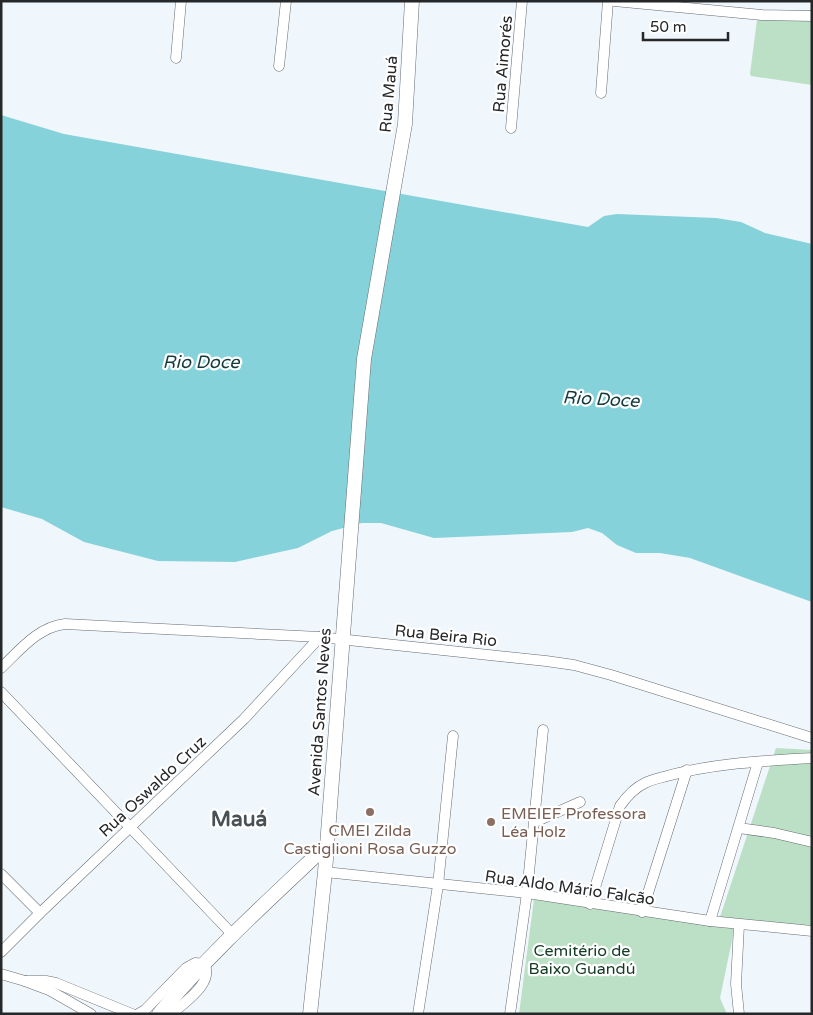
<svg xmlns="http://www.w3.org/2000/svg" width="813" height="1015" font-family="'Varela Round',sans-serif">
<rect width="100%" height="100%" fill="#eff6fc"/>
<g fill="#bce0c6">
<path d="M812,10v75l-61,-9 -1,-2 8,-62z"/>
<path d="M776,748l36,2v180l-82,-6 4,7 -14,67 7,16h-208l15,-115 165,17 20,4z"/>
</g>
<path fill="#86d2da" d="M1,115l63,19 524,93 16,-11 13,-2 99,4 25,4 24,11 47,11v358l-122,-44 -30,-5h-24l-19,-8 -15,-12 -14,-5 -16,4 -138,6 -53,-15h-19l-30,8 -34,17 -63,14 -77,-1 -74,-19 -42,-23 -41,-12z"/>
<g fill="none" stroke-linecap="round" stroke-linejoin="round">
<g stroke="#656b70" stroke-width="11">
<g id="street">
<path d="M614,1l148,14 50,1"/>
<path d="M176,58l5,-57"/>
<path d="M279,66l7,-65"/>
<path d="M601,93l7,-92"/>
<path d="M511,128l11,-127"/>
<path d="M1,668c19,-18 37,-41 64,-44l255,13 226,24 28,4 37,10 201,63"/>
<path d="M1,692l231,242"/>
<path d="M535,822l45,-20"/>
<path d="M739,828l35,5 38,9"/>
<path d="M325,872l202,21 183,28 102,10"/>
<path d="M1,874l39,39"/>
<path d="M590,904l30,-98c7,-10 14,-18 25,-23 7,-4 15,-5 22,-7 47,-13 97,-15 145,-18"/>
<path d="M642,912l45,-142"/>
<path d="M710,921l48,-159"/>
<path d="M1,952l39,-39 204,-194 76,-82"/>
<path d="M1,974l24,7 24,9 42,24"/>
<path d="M25,981h21l10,2 76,31"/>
<path d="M138,1014l7,-4 41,-42 9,-5 9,1c11,19 -20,38 -32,50"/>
<path d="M418,1014l20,-129 15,-149"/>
<path d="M510,1014l17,-121 16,-163"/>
<path d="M739,1014l-3,-30 3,-59"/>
</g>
</g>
<g stroke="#656b70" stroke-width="15">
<g id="secondary">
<path d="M159,1014c51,-61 110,-114 168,-169"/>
<path d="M310,1014l15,-142 39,-513 41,-235 7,-123"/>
</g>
</g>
<use href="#street" stroke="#fff" stroke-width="10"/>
<use href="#secondary" stroke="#fff" stroke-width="14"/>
</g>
<g fill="#8d6e63" stroke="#fff" stroke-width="2">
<circle cx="370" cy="812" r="5"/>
<circle cx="491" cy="822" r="5"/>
</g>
<g text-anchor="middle" stroke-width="4.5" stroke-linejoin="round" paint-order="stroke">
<g font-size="16" fill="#252729" stroke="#fff">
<text transform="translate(502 64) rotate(-85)" y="6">Rua Aimorés</text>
<text transform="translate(388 94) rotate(-85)" y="6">Rua Mauá</text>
<text transform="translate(446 635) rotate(6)" y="6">Rua Beira Rio</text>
<text transform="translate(319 712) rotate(-86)" y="6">Avenida Santos Neves</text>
<text transform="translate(152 786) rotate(-43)" y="6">Rua Oswaldo Cruz</text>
<text transform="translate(570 887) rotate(8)" y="6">Rua Aldo Mário Falcão</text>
</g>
<g font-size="16" fill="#785e54" stroke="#fff" text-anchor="start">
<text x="501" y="819">EMEIEF Professora<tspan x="501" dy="18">Léa Holz</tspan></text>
<text x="370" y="836" text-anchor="middle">CMEI Zilda<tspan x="370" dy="18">Castiglioni Rosa Guzzo</tspan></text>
</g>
<g font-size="16" fill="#123b23" stroke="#fff">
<text x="582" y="956">Cemitério de<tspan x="582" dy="18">Baixo Guandú</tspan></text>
</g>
<g font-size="18" font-style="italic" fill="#143a3d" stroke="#fff">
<text x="201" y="368">Rio Doce</text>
<text transform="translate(601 399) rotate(3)" y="6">Rio Doce</text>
</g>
<g font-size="21" font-weight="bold" fill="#4a5054" stroke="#fff">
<text x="239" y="826">Mauá</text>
</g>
</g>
<rect width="813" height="1015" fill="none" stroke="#252729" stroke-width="5"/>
<path d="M643 32v8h85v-8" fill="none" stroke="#252729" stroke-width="2.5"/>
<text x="650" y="32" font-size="15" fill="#252729" stroke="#ffffff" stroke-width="4" paint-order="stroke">50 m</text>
</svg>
